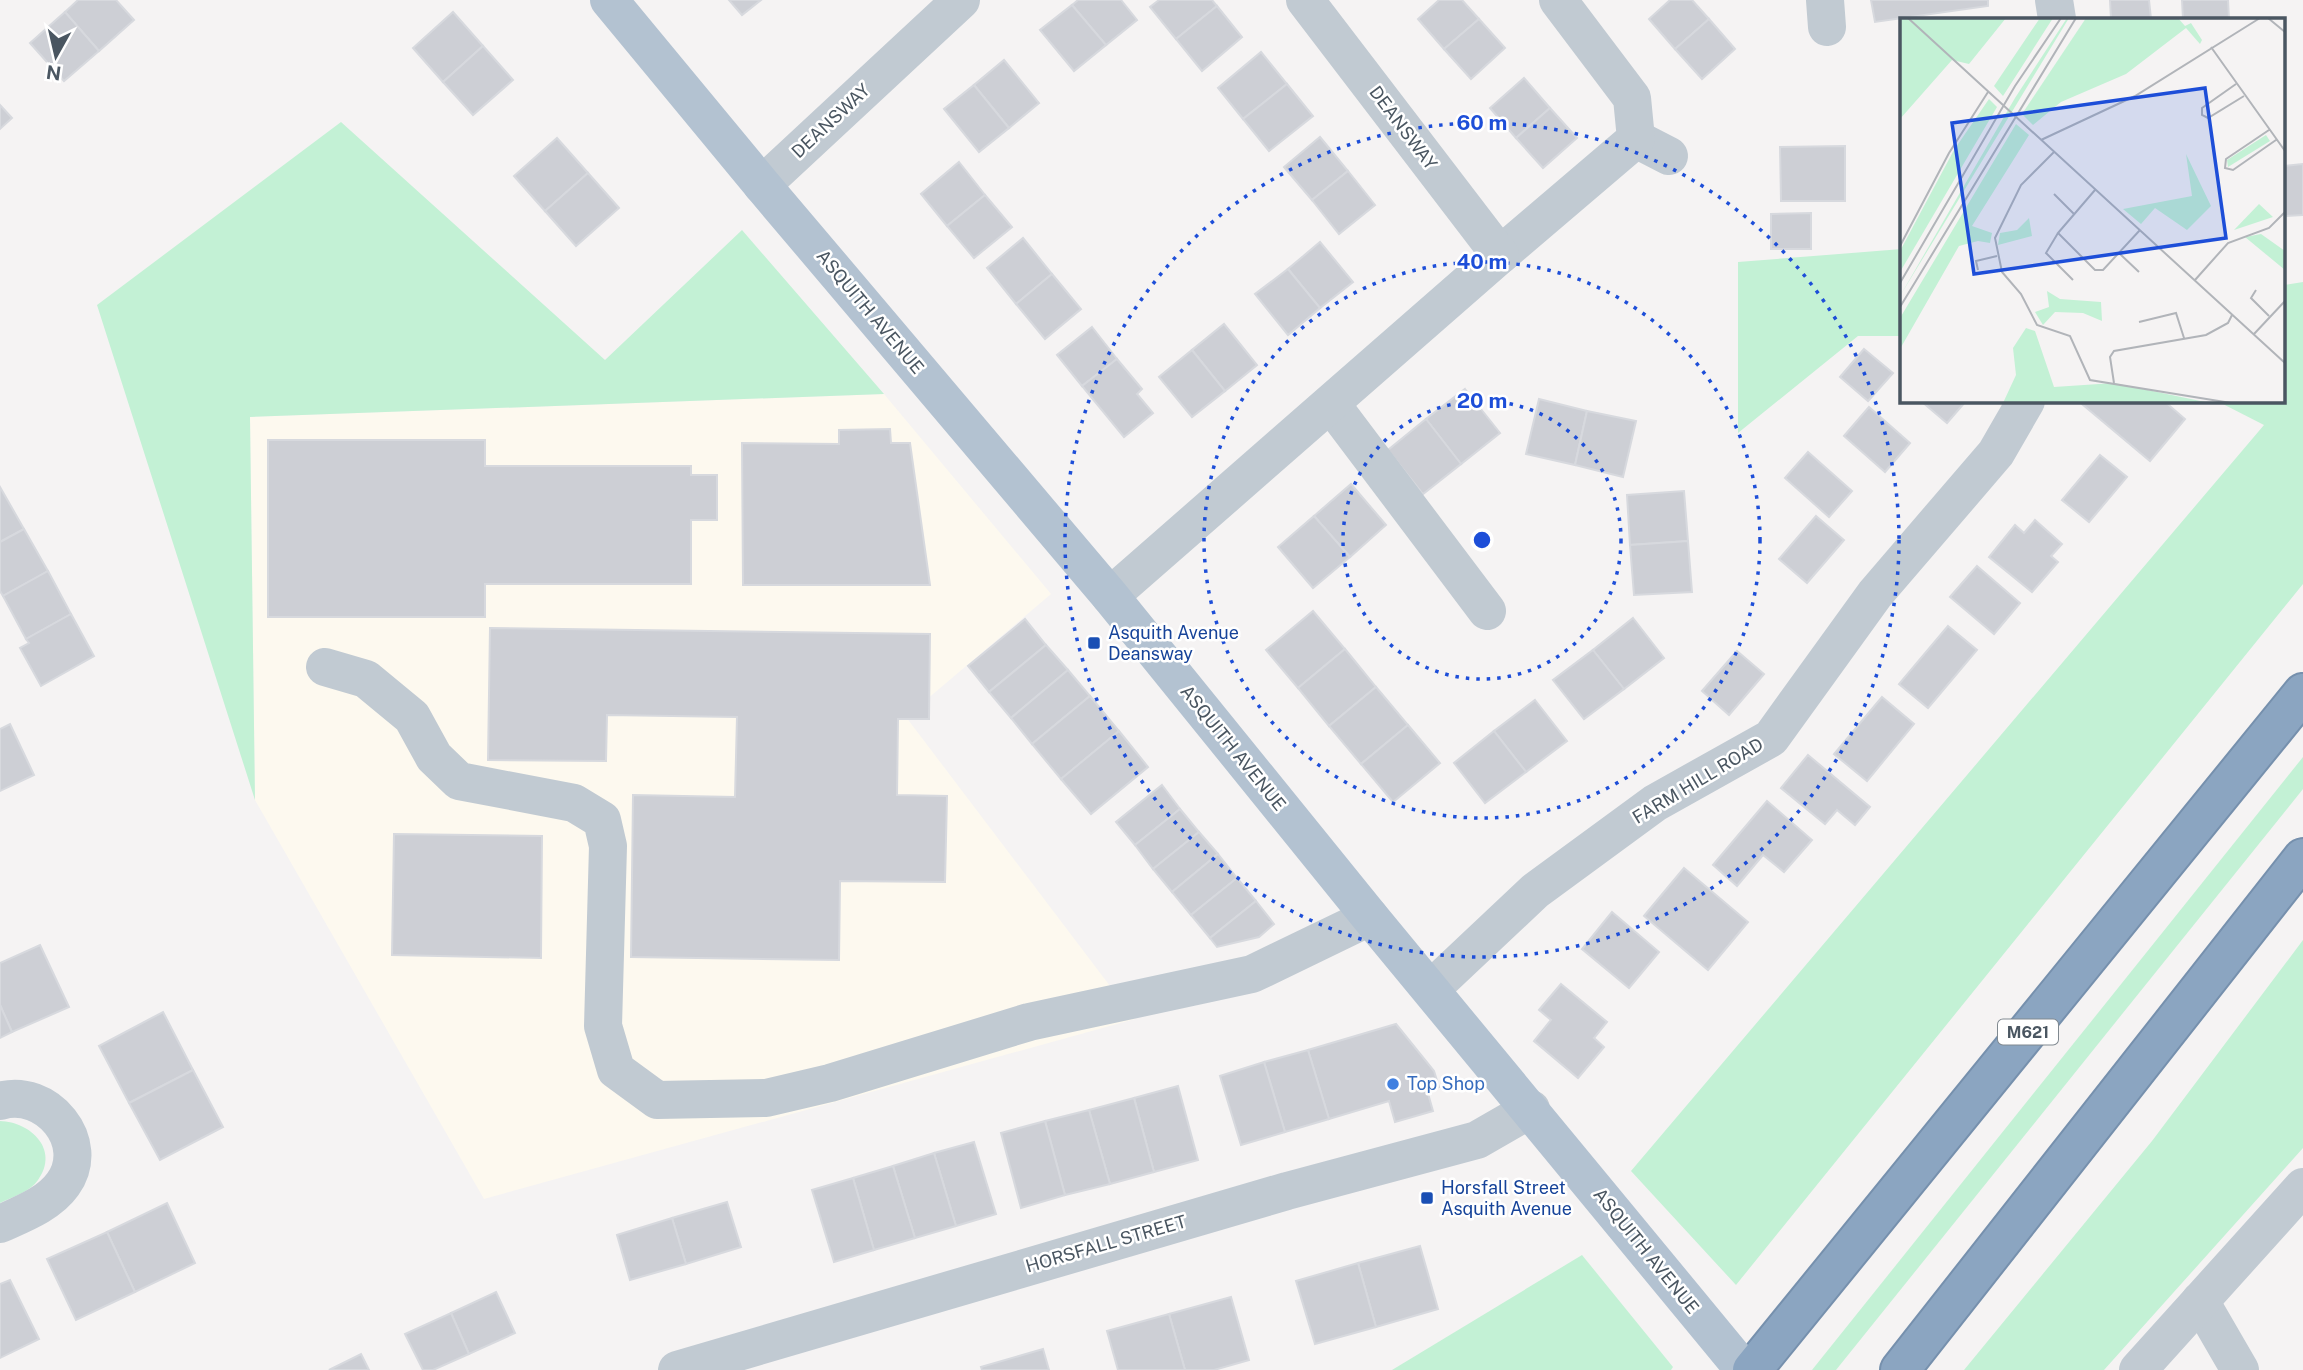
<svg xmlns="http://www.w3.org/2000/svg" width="2303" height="1370" font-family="'Public Sans',sans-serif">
<rect width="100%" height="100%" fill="#f5f3f3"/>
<path fill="#fdf9ef" d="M884,394l167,200 -145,123 229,302 -651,180 -229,-399 -5,-383z"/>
<g fill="#c3f1d5">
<path d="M341,122l264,238 137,-130 142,164 -634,23 5,383 -158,-495z"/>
<path d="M1902,249v87h-44l-120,97v-171z"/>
<path d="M2303,282v302l-567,701 -105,-114 633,-746 -47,-24h67v-116z"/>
<path d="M2303,757v32l-467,581h-24z"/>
<path d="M2303,940v208l-199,222h-140l188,-229z"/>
<path d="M0,1121c31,1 60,29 38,59 -8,12 -26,17 -38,23z"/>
<path d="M1582,1255l91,112 -2,3h-279z"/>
</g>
<g fill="#cdcfd5" stroke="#d7d9de" stroke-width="2">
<path d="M78,0h38l18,20 -35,31 -34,-39z"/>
<path d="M729,0h32l-19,15z"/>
<path d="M1078,0h43l16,20 -31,25 -34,-40z"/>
<path d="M1159,0h53l5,6 -41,33 -26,-32z"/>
<path d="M1439,0h23l17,19 -35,30 -26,-30z"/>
<path d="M1670,0h22l17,19 -34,30 -26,-30z"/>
<path d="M1871,0h117v6l-113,16z"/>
<path d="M2110,0h39l2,19h-40z"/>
<path d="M2182,0h46l1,19h-46z"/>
<path d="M1072,5l34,40 -32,26 -34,-41z"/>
<path d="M1217,6l25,31 -40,34 -26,-32z"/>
<path d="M65,12l34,39 -35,30 -34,-38z"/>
<path d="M453,12l30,34 -40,36 -30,-34z"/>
<path d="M1479,19l26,29 -34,31 -27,-30z"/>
<path d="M1709,19l26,30 -33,30 -27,-30z"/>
<path d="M483,46l30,34 -40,35 -30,-33z"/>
<path d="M1261,52l26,32 -44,35 -25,-31z"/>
<path d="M1004,60l35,43 -30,25 -35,-43z"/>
<path d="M1524,78l26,30 -34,30 -26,-30z"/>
<path d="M1287,84l26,32 -44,35 -26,-32z"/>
<path d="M974,85l35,43 -30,24 -35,-43z"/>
<path d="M0,105l12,13 -12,11z"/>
<path d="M1550,108l27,30 -34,30 -27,-30z"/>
<path d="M1320,137l28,34 -36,29 -28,-33z"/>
<path d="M557,138l31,35 -43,38 -31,-35z"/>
<path d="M1845,146v55h-64l-1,-54z"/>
<path d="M959,162l26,33 -38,31 -26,-32z"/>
<path d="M2303,164v51l-19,1v-50z"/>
<path d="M1348,171l27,34 -36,29 -27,-34z"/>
<path d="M588,173l31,35 -43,38 -31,-35z"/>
<path d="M985,195l27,32 -38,31 -27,-32z"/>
<path d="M1811,213v36h-40v-35z"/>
<path d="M1023,238l29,36 -36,30 -29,-36z"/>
<path d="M1320,242l33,40 -33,26 -32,-39z"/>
<path d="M1288,269l32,39 -32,27 -33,-41z"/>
<path d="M1052,274l29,35 -36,30 -29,-35z"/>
<path d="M1224,324l33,41 -32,26 -33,-41z"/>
<path d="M1092,327l25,32 -35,27 -25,-31z"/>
<path d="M1864,349l29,24 -25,28 -28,-24z"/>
<path d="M1192,350l33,41 -33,26 -33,-40z"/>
<path d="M1117,359l25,30 -5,5 16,19 -29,24 -42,-51z"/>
<path d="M1465,389l35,44 -39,31 -35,-45z"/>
<path d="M1539,399l48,12 -12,54 -49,-11z"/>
<path d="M1921,401h45l-19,22z"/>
<path d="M2084,401h80l21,18 -35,42 -68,-57z"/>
<path d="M1869,407l41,36 -25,29 -41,-36z"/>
<path d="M1587,411l49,10 -13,56 -48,-12z"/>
<path d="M1426,419l35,45 -38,30 -35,-44z"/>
<path d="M890,429l1,14h19l20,142h-187l-1,-142 97,1v-14z"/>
<path d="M268,440h217v26h206v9h26v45h-26v64h-206v33h-217z"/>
<path d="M1808,452l44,39 -23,26 -44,-39z"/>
<path d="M2100,455l27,22 -38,45 -27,-22z"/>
<path d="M1351,484l35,41 -36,32 -36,-41z"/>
<path d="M0,487l24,42 -24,13z"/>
<path d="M1684,491l4,50 -58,4 -3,-50z"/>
<path d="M1314,516l36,41 -37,31 -35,-41z"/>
<path d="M1816,516l28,24 -37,43 -28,-24z"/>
<path d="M2035,520l27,24 -11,12 7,6 -26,30 -43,-35 26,-32 9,8z"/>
<path d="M24,529l24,42 -45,25 -3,-5v-49z"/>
<path d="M1688,541l4,51 -58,3 -4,-50z"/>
<path d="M1977,566l43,37 -26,31 -44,-37z"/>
<path d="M48,571l23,43 -45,25 -23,-43z"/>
<path d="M1313,611l32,38 -47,39 -32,-38z"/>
<path d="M71,614l23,42 -53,30 -21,-38 9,-5 -3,-4z"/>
<path d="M1633,618l31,40 -40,31 -31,-39z"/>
<path d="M1025,619l21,26 -57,47 -21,-26z"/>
<path d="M1948,626l29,24 -49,58 -29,-24z"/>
<path d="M490,628l440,6 -1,85h-31l-1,76 50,1 -2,86 -105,-1 -1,79 -208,-3 2,-162 102,2 2,-80 -130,-2 -1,46 -118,-1z"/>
<path d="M1046,645l22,25 -57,48 -22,-26z"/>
<path d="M1345,649l31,38 -47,39 -31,-38z"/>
<path d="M1593,650l31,39 -40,30 -31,-39z"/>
<path d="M1737,651l27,23 -35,41 -27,-24z"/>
<path d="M1068,670l22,26 -58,48 -21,-26z"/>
<path d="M1376,687l32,38 -47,39 -32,-38z"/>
<path d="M1090,696l29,35 -58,48 -29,-35z"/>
<path d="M1882,697l32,27 -47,57 -33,-27z"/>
<path d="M1535,700l32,41 -41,31 -32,-41z"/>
<path d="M10,724l24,51 -34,16v-62z"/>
<path d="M1408,725l32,38 -47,39 -32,-38z"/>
<path d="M1119,731l29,36 -57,47 -30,-35z"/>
<path d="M1494,731l32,41 -41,31 -31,-40z"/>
<path d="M1808,755l62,52 -15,18 -18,-15 -12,14 -44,-36z"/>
<path d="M1162,785l18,24 -45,36 -19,-23z"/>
<path d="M1767,801l45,39 -28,32 -21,-17 -26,31 -24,-21z"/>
<path d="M1180,809l19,23 -46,37 -18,-24z"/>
<path d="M1199,832l19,22 -46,38 -19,-23z"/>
<path d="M394,834l148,2 -1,122 -149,-3z"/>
<path d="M1218,854l19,24 -46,37 -19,-23z"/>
<path d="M1684,868l64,54 -40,48 -64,-54z"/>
<path d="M1237,878l19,23 -46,37 -19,-23z"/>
<path d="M1256,901l18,23 -15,13 -42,10 -7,-9z"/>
<path d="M1612,912l47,40 -30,36 -47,-39z"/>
<path d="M40,945l29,62 -57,25 -12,-27v-42z"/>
<path d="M1561,984l46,38 -13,16 10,9 -26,31 -44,-37 17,-21 -12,-10z"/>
<path d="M0,1005l12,27 -12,6z"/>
<path d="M163,1012l30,58 -64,33 -30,-57z"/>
<path d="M1396,1024l38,47 5,16 -12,3 6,21 -38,11 -6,-21 -60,18 -21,-69z"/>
<path d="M1308,1050l21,69 -44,13 -21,-70z"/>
<path d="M1264,1062l21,70 -44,13 -21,-69z"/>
<path d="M193,1070l30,57 -63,33 -31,-57z"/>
<path d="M1178,1086l20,74 -44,12 -20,-74z"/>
<path d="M1134,1098l20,74 -44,12 -21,-74z"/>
<path d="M1089,1110l21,74 -45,11 -20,-74z"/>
<path d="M1045,1121l20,74 -44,13 -20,-75z"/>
<path d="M974,1142l22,72 -40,12 -22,-73z"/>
<path d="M934,1153l22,73 -41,12 -22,-72z"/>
<path d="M893,1166l22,72 -41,12 -21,-72z"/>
<path d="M853,1178l21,72 -40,12 -22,-72z"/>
<path d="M727,1202l14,45 -55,17 -14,-46z"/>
<path d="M167,1203l28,60 -60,29 -28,-60z"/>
<path d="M672,1218l14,46 -56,16 -13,-45z"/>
<path d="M107,1232l28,60 -59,28 -29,-61z"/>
<path d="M1420,1246l18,63 -62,18 -18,-64z"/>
<path d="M1358,1263l18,64 -61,17 -19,-63z"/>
<path d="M10,1280l29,59 -39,19v-74z"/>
<path d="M496,1292l19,41 -46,21 -18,-41z"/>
<path d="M1231,1297l18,63 -35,10h-29l-16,-56z"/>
<path d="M451,1313l18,41 -36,16h-10l-18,-36z"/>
<path d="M1169,1314l16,56h-67l-11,-39z"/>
<path d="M1043,1349l6,21h-67l-1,-3z"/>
<path d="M361,1354l8,16h-40z"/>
</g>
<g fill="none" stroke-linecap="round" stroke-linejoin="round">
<g stroke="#7690ad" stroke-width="42">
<g id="highway">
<path d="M1752,1370l551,-677"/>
<path d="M1900,1370l403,-512"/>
</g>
</g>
<g stroke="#c1cad2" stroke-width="38">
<path d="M1825,0l2,27"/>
<path d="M2054,0l3,19"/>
<path d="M1636,139l33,17"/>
<path d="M762,185l199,-185"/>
<path d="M1500,255l136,-116 -4,-41 -74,-98"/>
<path d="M1331,404l156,207"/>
<path d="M1110,596l390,-341 -195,-255"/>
<path d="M325,667l41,12 46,38 22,40 25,24 115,22 28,17 6,26 -5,180 13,44 41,30 109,-2 64,-15 199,-61 223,-48 118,-57"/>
<path d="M1431,989l104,-98 120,-88 116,-65 104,-144 121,-141 30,-52"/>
<path d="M0,1101c46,-14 93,41 63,83 -14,20 -41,30 -63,40"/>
<path d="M2200,1301l40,69"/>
<path d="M677,1370l610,-179 190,-51 54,-31"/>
<path d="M2138,1370l165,-183"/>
</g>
<path stroke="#b3c2d1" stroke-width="38" d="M609,0l153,185 348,411 260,321 374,453"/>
<use href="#highway" stroke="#8ba5c1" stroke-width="38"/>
</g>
<g fill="none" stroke="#1d4ed8" stroke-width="3.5" stroke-dasharray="3.5 7">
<circle cx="1482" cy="540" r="139"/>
<circle cx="1482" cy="540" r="278"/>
<circle cx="1482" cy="540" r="417"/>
</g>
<g fill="#1a4fb4" stroke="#fff" stroke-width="2.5">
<rect x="1087" y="636" width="14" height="14" rx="3.5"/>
<rect x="1420" y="1191" width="14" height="14" rx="3.5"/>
</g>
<circle fill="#3f7fe0" stroke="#fff" stroke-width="2.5" cx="1393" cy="1084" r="7"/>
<g text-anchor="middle" stroke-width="5" stroke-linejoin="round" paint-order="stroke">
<rect fill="#fff" stroke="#808990" stroke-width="2" x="1998" y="1019.5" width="60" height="25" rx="5"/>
<g font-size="16" font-weight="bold" fill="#4a5661">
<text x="2028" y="1038">M621</text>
</g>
<g font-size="18" fill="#4a5661" stroke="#fff">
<text transform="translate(831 121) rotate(-43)" y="6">DEANSWAY</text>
<text transform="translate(1403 128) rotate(53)" y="6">DEANSWAY</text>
<text transform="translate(870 312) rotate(50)" y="6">ASQUITH AVENUE</text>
<text transform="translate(1233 748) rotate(51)" y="6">ASQUITH AVENUE</text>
<text transform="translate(1698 781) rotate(-31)" y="6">FARM HILL ROAD</text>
<text transform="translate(1106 1244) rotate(-16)" y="6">HORSFALL STREET</text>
<text transform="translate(1646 1251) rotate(51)" y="6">ASQUITH AVENUE</text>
</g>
<g font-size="18" fill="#164399" stroke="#fff" text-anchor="start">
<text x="1108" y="639">Asquith Avenue<tspan x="1108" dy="21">Deansway</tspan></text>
<text x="1441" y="1194">Horsfall Street<tspan x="1441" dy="21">Asquith Avenue</tspan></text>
</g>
<g font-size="18" fill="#366cbe" stroke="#fff" text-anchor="start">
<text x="1407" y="1090">Top Shop</text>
</g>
</g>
<g transform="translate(1900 18)">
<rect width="385" height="385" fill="#f5f3f3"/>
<path d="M0,0h106l-37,46 -17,-4 -52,59zM140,0h13l-50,78 -9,-10zM167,0h2l-169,278 115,-198zM186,0h92l7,8 6,-3 11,17 -2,4 -14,-16 -60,46 -65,28 -28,23 -11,-11zM89,81l8,8 -97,165v-21l54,-101zM116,106l13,11 -57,91 20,7 -2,10 -12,-2 -19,5 -59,103v-31zM366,117l4,6 -42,26 -1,-7zM286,136l25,52 -24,24 -32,-22 -14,16 -18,-15 69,-13zM359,186l14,13 -39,13zM129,200l3,18 -34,9 2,-12 17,-3zM361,216l24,17v19l-40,-33zM147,273l13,8 41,3 1,19 -19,-8 -28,-1 -12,13 -8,-13 14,-5zM126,310l9,3 19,56 60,-4 96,20h-207l13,-28 -3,-27z" fill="#c3f1d5"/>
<path fill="none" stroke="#b1b4b9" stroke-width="2" d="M8,0l377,345M368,0l17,14M311,29l74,104M336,66l-34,24v7l6,3 36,-22M369,112l-43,29 -1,9 8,2 43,-30M141,122l94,-44 125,-78M154,134l-33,33 -26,53 7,34 19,22 16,31 33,11 20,44 141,23M195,172l-37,43 37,37h8l37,-40M154,176l20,20M158,215l-12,20 27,27M0,228l49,-93 39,-61M220,236l19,18M78,252l-2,-9 21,-5M295,262l33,-37 41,-15 16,-16M0,265l115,-197 46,-68M356,272l-5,8 18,18M0,289l176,-289M239,304l37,-9 8,25M354,316l31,-33M214,365l-4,-26 4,-6 92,-16 22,-12 4,-8"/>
<path fill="#1d4ed8" fill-opacity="0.15" stroke="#1d4ed8" stroke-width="3.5" d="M305,70l21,150 -252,36 -22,-151z"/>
<rect width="385" height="385" fill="none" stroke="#4a5661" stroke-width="3.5"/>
</g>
<circle cx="1482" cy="540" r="10" fill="#1d4ed8" stroke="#fff" stroke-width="3.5"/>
<g font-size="21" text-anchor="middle" font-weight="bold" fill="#1d4ed8" stroke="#fff" stroke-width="5" stroke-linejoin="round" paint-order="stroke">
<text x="1482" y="130">60 m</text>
<text x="1482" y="269">40 m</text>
<text x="1482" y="408">20 m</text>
</g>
<g transform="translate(56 56) rotate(188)" stroke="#ffffff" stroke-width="5" paint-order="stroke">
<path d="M0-5L12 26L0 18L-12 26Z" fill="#4a5661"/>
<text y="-10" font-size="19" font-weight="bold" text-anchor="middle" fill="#4a5661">N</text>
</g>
</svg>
